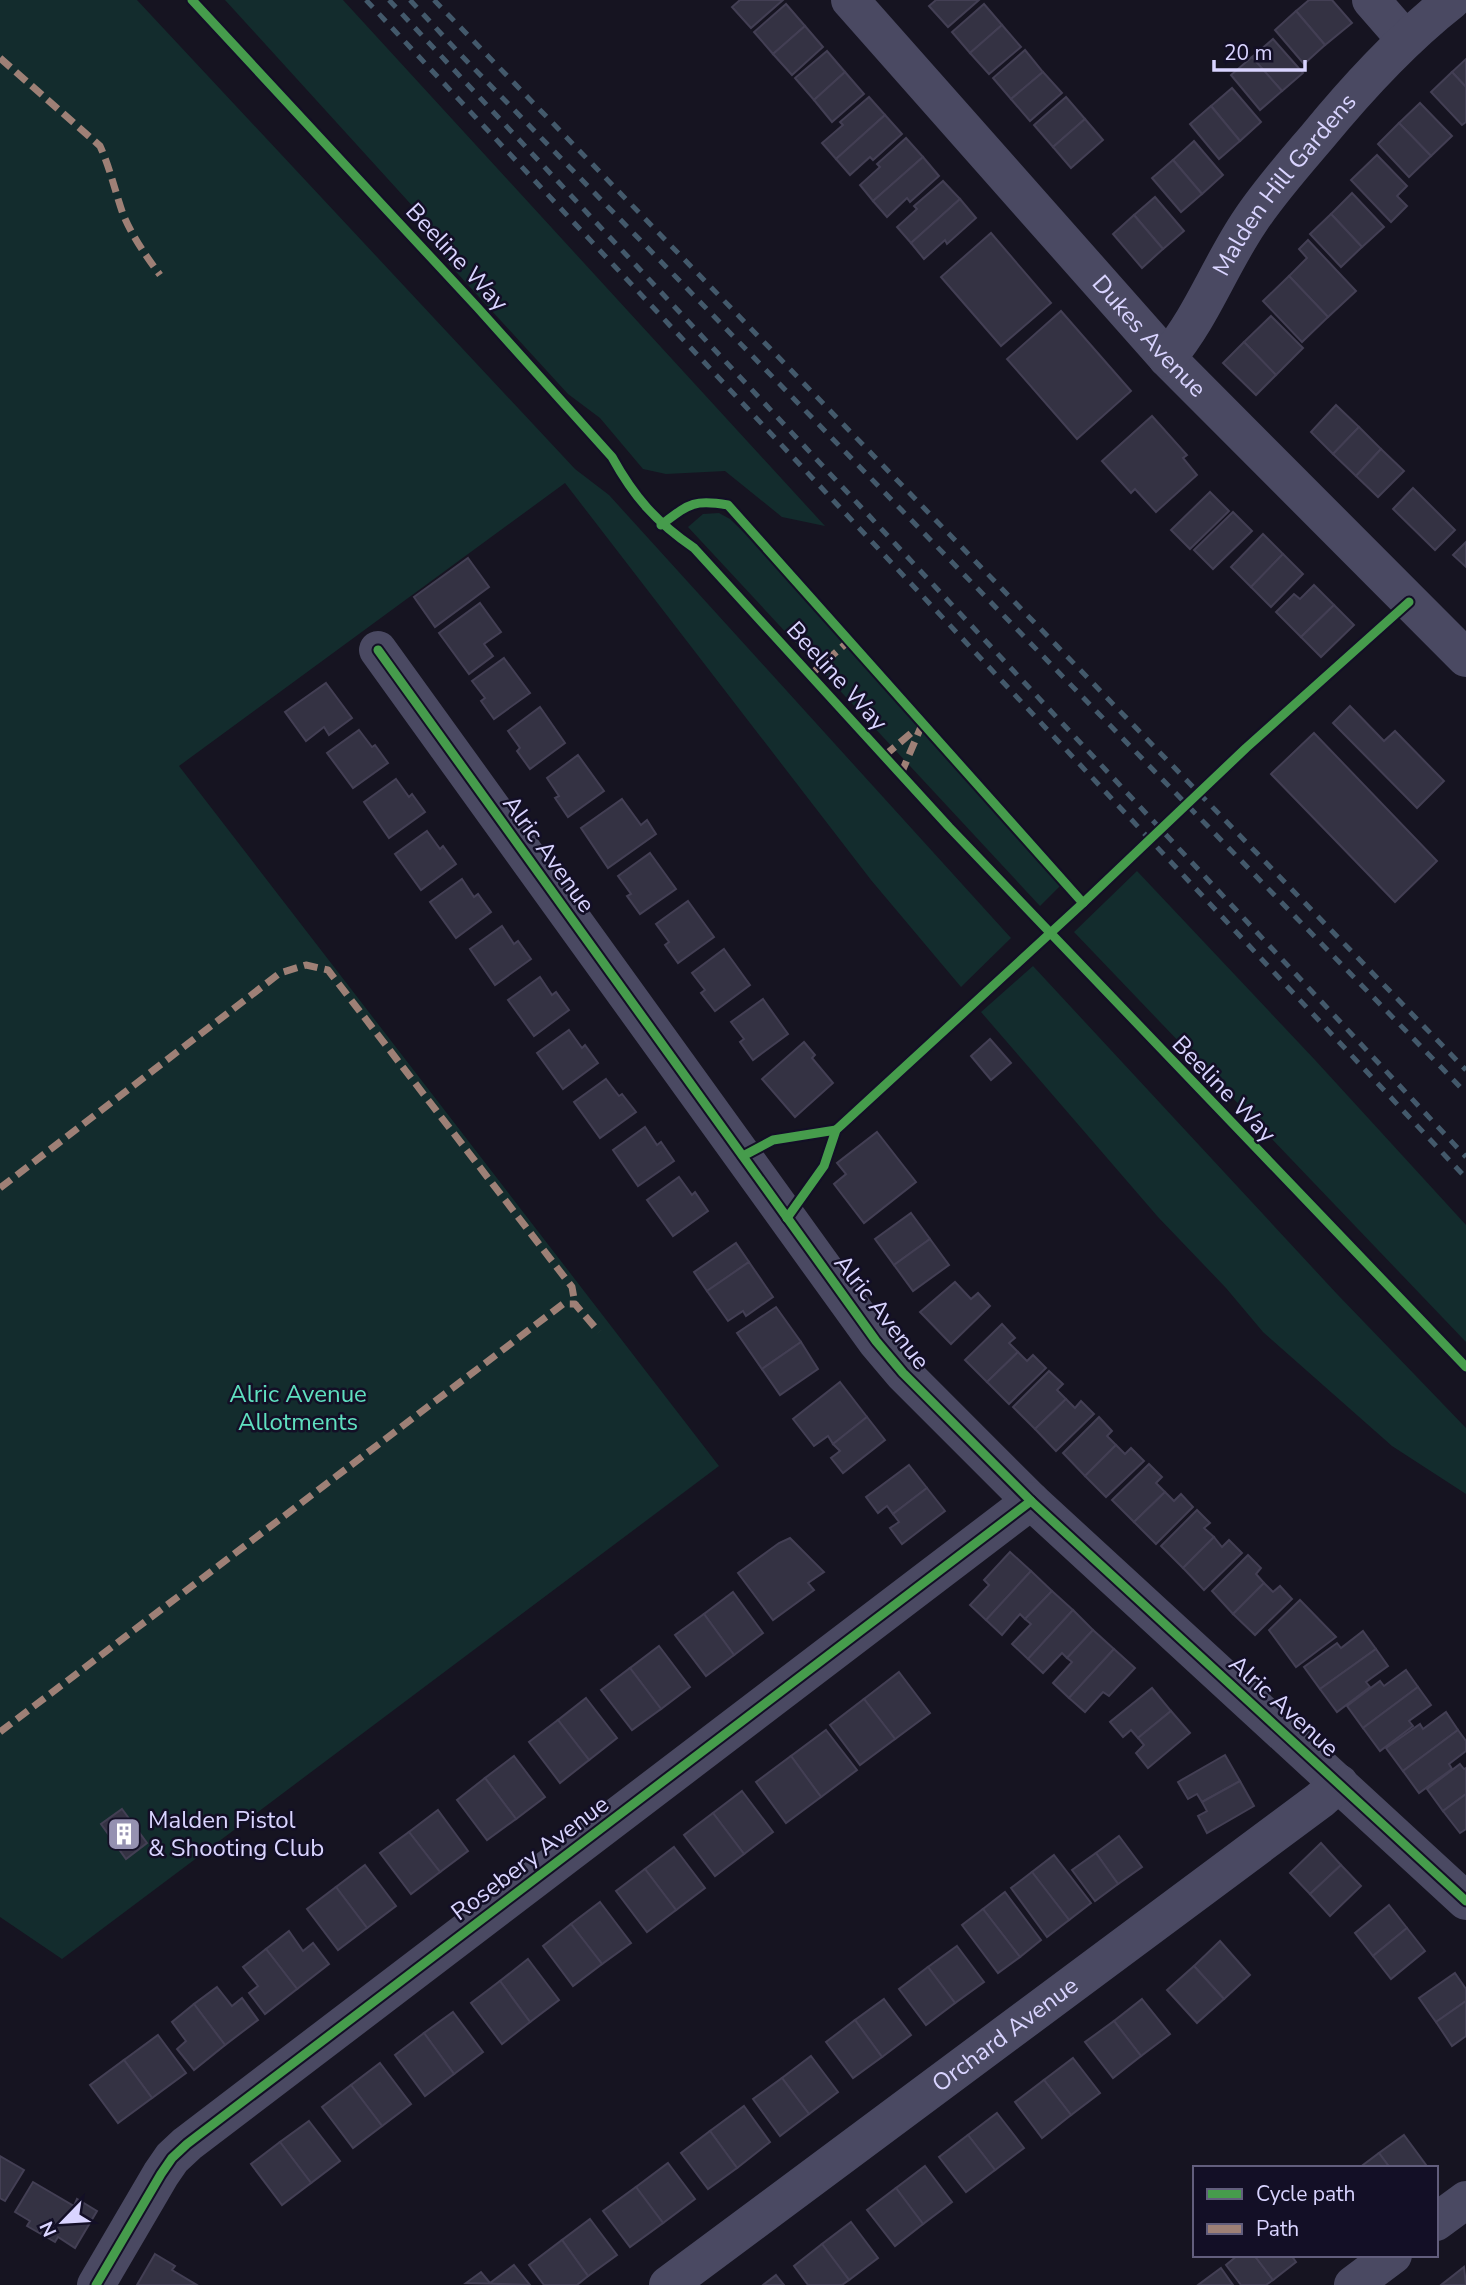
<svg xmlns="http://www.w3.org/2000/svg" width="1466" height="2285" font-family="'Nunito Sans',sans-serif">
<rect width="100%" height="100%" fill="#161421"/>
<g fill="#132c2d">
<path d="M0,0h137l438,469 34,26 402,443 -50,49 -90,-107 -306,-397 -386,283 540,700 -657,493 -62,-42z"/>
<path d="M225,0h118l482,526 -43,-9 -57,-46 -59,3 -23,-5 -43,-51 -32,-24 -120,-131 -21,-41z"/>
<path d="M719,513l11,6 38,37 292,330 -20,20 -352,-379 15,-13z"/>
<path d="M1137,871l178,189 151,165v117l-392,-410z"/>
<path d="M1033,966l304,328 129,134v66l-74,-48 -129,-114 -37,-44 -68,-71 -177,-205z"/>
</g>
<g fill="#343243" stroke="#433f54" stroke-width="2">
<path d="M740,0h43l-32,28 -19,-21z"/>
<path d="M936,0h43l-31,27 -19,-21z"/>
<path d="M1309,0h23l20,23 -27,22 -29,-34z"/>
<path d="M786,4l19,22 -32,28 -19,-22z"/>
<path d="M984,4l18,21 -32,28 -18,-21z"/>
<path d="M1296,11l29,34 -21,19 -29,-34z"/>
<path d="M1002,25l19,22 -32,27 -19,-21z"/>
<path d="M805,26l18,21 -31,28 -19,-21z"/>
<path d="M1273,39l30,34 -21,18 -30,-34z"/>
<path d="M1025,50l18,22 -32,27 -18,-21z"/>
<path d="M827,51l18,21 -31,28 -19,-22z"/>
<path d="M1252,57l30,34 -22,19 -29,-35z"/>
<path d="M1466,59v28l-14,-15z"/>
<path d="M845,72l19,22 -32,28 -18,-22z"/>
<path d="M1043,72l19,21 -32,28 -19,-22z"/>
<path d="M1452,72l14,15v35l-4,3 -31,-33z"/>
<path d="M1232,88l29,34 -21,19 -29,-35z"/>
<path d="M869,97l16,18 -49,44 -14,-16 21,-18 -3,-3z"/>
<path d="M1066,97l19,22 -32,28 -19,-22z"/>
<path d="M1420,103l32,33 -21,20 -32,-33z"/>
<path d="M1211,106l29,35 -21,18 -29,-35z"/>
<path d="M885,115l17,19 -29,26 -3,-3 -20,18 -14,-16z"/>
<path d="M1085,119l18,21 -32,28 -18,-21z"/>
<path d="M1399,123l32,33 -22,21 -31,-33z"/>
<path d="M906,138l17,19 -50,44 -13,-16 20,-18 -3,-3z"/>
<path d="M1194,141l29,34 -21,19 -29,-34z"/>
<path d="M1377,155l30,31 -10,10 10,10 -16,16 -40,-42z"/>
<path d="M923,157l16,19 -29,26 -3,-4 -20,19 -14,-16z"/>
<path d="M1173,160l29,34 -21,18 -29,-34z"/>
<path d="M943,181l17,18 -49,44 -14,-16 20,-18 -3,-3z"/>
<path d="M1352,193l32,34 -22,20 -31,-33z"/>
<path d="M1155,197l29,34 -21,18 -29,-34z"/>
<path d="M960,199l16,19 -29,26 -2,-4 -21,19 -13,-16z"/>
<path d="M1331,214l31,33 -21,20 -31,-33z"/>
<path d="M1134,215l29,34 -21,19 -29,-34z"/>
<path d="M991,233l60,70 -50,43 -60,-69z"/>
<path d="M1308,240l48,51 -28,26 -39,-41 18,-18 -8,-9z"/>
<path d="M1289,276l39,41 -26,25 -39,-41z"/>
<path d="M1061,311l70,80 -54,48 -70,-80z"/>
<path d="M1271,316l32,32 -27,27 -32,-33z"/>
<path d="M1244,342l32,33 -20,20 -33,-32z"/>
<path d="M1336,405l23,22 -26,27 -22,-22z"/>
<path d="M1152,416l35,39 -4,3 14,17 -41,37 -21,-23 -4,4 -29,-32z"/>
<path d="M1359,427l22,22 -25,27 -23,-22z"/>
<path d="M1381,449l23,22 -26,26 -22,-21z"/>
<path d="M1413,488l42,42 -20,20 -42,-41z"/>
<path d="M1210,492l19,19 -39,38 -19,-19z"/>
<path d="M1233,512l19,19 -39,38 -19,-19z"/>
<path d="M1263,534l20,20 -32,33 -20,-20z"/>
<path d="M1466,542v25l-13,-12z"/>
<path d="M1283,554l20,20 -32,33 -20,-20z"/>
<path d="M468,558l21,29 -54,40 -21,-30z"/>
<path d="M1314,585l20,20 -33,32 -25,-25 18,-18 6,5z"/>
<path d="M480,603l21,29 -17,12 9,12 -24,18 -30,-41z"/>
<path d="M1334,605l20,20 -33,32 -20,-20z"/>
<path d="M504,658l26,35 -36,26 -13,-18 4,-3 -13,-17z"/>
<path d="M326,683l26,35 -23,17 -5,-8 -18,14 -21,-29z"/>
<path d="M1350,706l34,35 11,-10 49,50 -27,27 -84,-85z"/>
<path d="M540,707l25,36 -35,26 -13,-18 3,-3 -12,-17z"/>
<path d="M359,730l13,17 3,-2 13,18 -35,25 -26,-35z"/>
<path d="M1314,733l123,128 -42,41 -124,-128z"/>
<path d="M578,755l26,36 -36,26 -13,-19 4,-2 -12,-18z"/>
<path d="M396,779l13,18 3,-3 13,18 -36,26 -25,-36z"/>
<path d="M622,799l19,26 6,-5 9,14 -48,34 -27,-40z"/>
<path d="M427,831l13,18 3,-3 13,18 -35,26 -26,-36z"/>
<path d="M650,853l26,36 -36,25 -13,-18 4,-2 -13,-18z"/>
<path d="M462,879l12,18 4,-3 13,18 -35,26 -26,-36z"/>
<path d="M688,901l26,36 -36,26 -13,-18 4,-3 -13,-18z"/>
<path d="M502,926l12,18 4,-3 13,18 -36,26 -25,-36z"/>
<path d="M724,949l26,36 -35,26 -14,-18 4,-3 -13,-17z"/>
<path d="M540,977l12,18 4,-3 13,18 -35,26 -26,-36z"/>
<path d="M763,999l25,35 -35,26 -13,-18 4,-3 -13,-17z"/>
<path d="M569,1030l13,18 3,-3 13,18 -35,26 -26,-36z"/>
<path d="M990,1039l21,24 -20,17 -20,-24z"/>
<path d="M804,1042l11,13 -3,3 21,25 -38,34 -33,-38z"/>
<path d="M606,1079l13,17 3,-2 14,18 -36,26 -26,-36z"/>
<path d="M645,1127l12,18 4,-3 13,19 -36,25 -25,-36z"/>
<path d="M877,1132l39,50 -52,41 -30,-39 12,-10 -9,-11z"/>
<path d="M679,1177l13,18 3,-3 13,19 -35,25 -26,-36z"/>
<path d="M911,1213l19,26 -36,26 -19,-26z"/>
<path d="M930,1239l19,26 -36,26 -19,-26z"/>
<path d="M736,1243l13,19 -42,29 -13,-19z"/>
<path d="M749,1262l24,35 -27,19 -3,-5 -15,10 -21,-30z"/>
<path d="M955,1282l16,17 7,-6 12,13 -39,38 -31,-32z"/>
<path d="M776,1307l25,35 -39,27 -25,-36z"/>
<path d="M1002,1324l13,14 -6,5 9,9 -31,30 -22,-22z"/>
<path d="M801,1342l17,27 -38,26 -18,-26z"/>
<path d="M1018,1352l9,9 6,-6 13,13 -37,36 -22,-22z"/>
<path d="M1049,1371l14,13 -6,6 9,9 -31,30 -22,-22z"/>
<path d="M840,1382l27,35 -34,27 -5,-8 -14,10 -21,-27z"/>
<path d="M1066,1399l9,9 6,-7 13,13 -38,37 -21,-22z"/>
<path d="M867,1417l18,23 -42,33 -12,-15 9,-7 -7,-7z"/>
<path d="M1099,1417l13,14 -5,5 9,9 -31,31 -22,-23z"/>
<path d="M1116,1445l9,9 6,-6 13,13 -38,36 -21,-21z"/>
<path d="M1149,1464l13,13 -6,6 9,9 -31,30 -22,-22z"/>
<path d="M909,1465l18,23 -34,26 -6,-8 -9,7 -12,-16z"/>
<path d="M927,1488l18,23 -43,33 -12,-16 9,-6 -6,-8z"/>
<path d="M1165,1492l9,9 7,-7 12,13 -37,37 -22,-22z"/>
<path d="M1197,1510l13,13 -6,5 10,9 -31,31 -22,-22z"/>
<path d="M1214,1537l8,10 7,-7 13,13 -38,37 -21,-22z"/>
<path d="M790,1538l34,34 -16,11 6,7 -41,30 -35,-47 41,-30z"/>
<path d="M1010,1552l21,19 -45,49 -16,-15 19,-20 -5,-5z"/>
<path d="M1248,1555l13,13 -5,6 8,9 -31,31 -21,-23z"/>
<path d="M1031,1571l21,20 -27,28 -5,-5 -18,21 -16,-15z"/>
<path d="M1264,1583l9,9 7,-6 12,13 -37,36 -22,-21z"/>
<path d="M1052,1591l21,19 -45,49 -16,-15 19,-20 -6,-5z"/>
<path d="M733,1592l30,41 -29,22 -30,-41z"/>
<path d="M1300,1600l36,37 -40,30 -27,-37z"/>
<path d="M1073,1610l20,20 -26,28 -5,-5 -19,20 -15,-14z"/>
<path d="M704,1614l30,41 -28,21 -31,-41z"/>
<path d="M1093,1630l21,19 -45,49 -16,-15 19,-21 -5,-4z"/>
<path d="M1363,1631l13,18 -56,40 -16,-22 33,-24 4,5z"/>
<path d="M659,1646l31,41 -29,22 -31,-41z"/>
<path d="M1114,1649l21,19 -26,28 -6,-4 -18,20 -16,-14z"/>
<path d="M1376,1649l12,17 -22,16 4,5 -33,25 -17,-23z"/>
<path d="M630,1668l31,41 -29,21 -31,-40z"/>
<path d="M1406,1670l12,17 -55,41 -16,-22 33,-25 4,5z"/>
<path d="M899,1672l31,41 -35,26 -31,-40z"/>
<path d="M1418,1687l13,18 -22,16 4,5 -33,25 -17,-23z"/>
<path d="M1152,1688l19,23 -33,27 -7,-8 -8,7 -13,-15z"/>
<path d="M586,1698l31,40 -28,22 -31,-40z"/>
<path d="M864,1699l31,40 -35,26 -30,-40z"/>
<path d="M1171,1711l19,22 -42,35 -12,-15 8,-8 -6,-7z"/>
<path d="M1446,1712l12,18 -55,41 -17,-23 34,-24 3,5z"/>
<path d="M558,1720l31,40 -29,23 -31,-41z"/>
<path d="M826,1730l31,40 -36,27 -30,-41z"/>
<path d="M1458,1730l8,11v10l-17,13 3,5 -33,24 -16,-22z"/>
<path d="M1225,1755l15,26 -38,21 -5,-8 -9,5 -10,-17z"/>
<path d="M514,1756l31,41 -29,22 -31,-41z"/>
<path d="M791,1756l30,41 -35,26 -30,-41z"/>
<path d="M1460,1764l4,5 2,-1v26l-23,17 -16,-22z"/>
<path d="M485,1778l31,41 -29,21 -30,-40z"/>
<path d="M1240,1781l14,25 -47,27 -9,-17 9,-5 -5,-9z"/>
<path d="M742,1791l31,41 -29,22 -31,-41z"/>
<path d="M1466,1794v35l-6,4 -17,-22z"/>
<path d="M122,1809l25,34 -21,16 -25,-35z"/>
<path d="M438,1810l30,41 -28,21 -31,-40z"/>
<path d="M713,1813l31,41 -29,22 -31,-41z"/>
<path d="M409,1832l31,40 -29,22 -31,-41z"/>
<path d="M1119,1836l23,31 -24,17 -22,-31z"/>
<path d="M1321,1843l20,22 -31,29 -20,-21z"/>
<path d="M674,1847l31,41 -29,22 -31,-41z"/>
<path d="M1096,1853l22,31 -23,17 -23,-31z"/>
<path d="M1054,1855l37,48 -22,17 -37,-48z"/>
<path d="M365,1865l31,41 -29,22 -31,-41z"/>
<path d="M1341,1865l20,21 -31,30 -20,-22z"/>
<path d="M645,1869l31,41 -29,22 -31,-41z"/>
<path d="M1032,1872l37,48 -22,17 -36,-49z"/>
<path d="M336,1887l31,41 -29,22 -31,-41z"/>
<path d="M1005,1892l36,48 -21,17 -37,-48z"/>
<path d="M600,1902l31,41 -29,21 -31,-40z"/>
<path d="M1389,1905l18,23 -34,28 -18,-23z"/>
<path d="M983,1909l37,48 -22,16 -36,-48z"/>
<path d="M571,1924l31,40 -29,22 -30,-40z"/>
<path d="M1407,1928l18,23 -34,28 -18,-23z"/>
<path d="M289,1931l14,20 10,-8 16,21 -32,25 -31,-40z"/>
<path d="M1220,1941l30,34 -26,24 -30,-33z"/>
<path d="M957,1946l27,36 -29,21 -27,-36z"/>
<path d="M266,1949l31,40 -32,25 -16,-21 9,-7 -15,-19z"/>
<path d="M528,1959l31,41 -29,22 -30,-41z"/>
<path d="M1194,1966l30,33 -27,24 -30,-33z"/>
<path d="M928,1967l27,36 -29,22 -27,-36z"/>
<path d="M1455,1973l11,16v12l-30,21 -17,-24z"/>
<path d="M500,1981l30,41 -28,22 -31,-41z"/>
<path d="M217,1987l15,19 10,-8 16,22 -33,25 -31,-41z"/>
<path d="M884,1999l27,36 -29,22 -27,-37z"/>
<path d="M1142,1999l28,35 -29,22 -27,-35z"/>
<path d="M1466,2001v35l-14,10 -16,-24z"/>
<path d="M194,2004l31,41 -31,25 -17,-21 9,-8 -14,-19z"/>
<path d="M453,2012l30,40 -29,22 -30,-41z"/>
<path d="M855,2020l27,37 -29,21 -27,-36z"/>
<path d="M1114,2021l27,35 -28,22 -28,-36z"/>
<path d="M424,2033l30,41 -29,22 -30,-41z"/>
<path d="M158,2035l28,38 -34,25 -28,-38z"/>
<path d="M811,2056l27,36 -29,22 -27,-36z"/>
<path d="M1073,2058l27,35 -29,22 -27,-35z"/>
<path d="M124,2060l28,38 -34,25 -28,-38z"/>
<path d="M380,2063l31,41 -29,22 -31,-41z"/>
<path d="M782,2078l27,36 -29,22 -27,-37z"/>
<path d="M1044,2080l27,35 -29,23 -27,-36z"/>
<path d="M351,2085l31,41 -29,22 -31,-41z"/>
<path d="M744,2106l26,36 -33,26 -27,-37z"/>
<path d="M997,2113l27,35 -29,22 -27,-35z"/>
<path d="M309,2121l31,40 -29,22 -31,-41z"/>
<path d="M710,2131l27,37 -29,21 -27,-36z"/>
<path d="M968,2135l27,35 -29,22 -27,-35z"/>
<path d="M1404,2135l22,30 -3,3h-33l-11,-15z"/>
<path d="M280,2142l31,41 -29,22 -31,-41z"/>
<path d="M1379,2153l11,15h-31z"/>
<path d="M0,2156l24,14 -19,31 -5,-3z"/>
<path d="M668,2163l27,36 -32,24 -27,-36z"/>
<path d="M925,2166l27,36 -29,22 -27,-36z"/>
<path d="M33,2182l41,24 3,-7 20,12 -22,37 -17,-11 -3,5 -28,-16 3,-5 -15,-9z"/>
<path d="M636,2187l27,36 -33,24 -27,-36z"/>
<path d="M896,2188l27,36 -28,22 -28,-36z"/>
<path d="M590,2219l27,36 -29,21 -26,-36z"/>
<path d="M851,2222l27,36 -29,22 -27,-36z"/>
<path d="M562,2240l26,36 -11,9h-33l-15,-20z"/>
<path d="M822,2244l27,36 -7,5h-34l-14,-19z"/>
<path d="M155,2254l20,12 -3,4 25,15h-60z"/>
<path d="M1238,2255h16l19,25 -7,5h-25l-15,-20z"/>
<path d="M1254,2255h37l5,7 -23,18z"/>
<path d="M514,2265l16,20 -64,-2 15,-11 9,11z"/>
<path d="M1464,2267l2,18h-25z"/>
<path d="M1221,2268l12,17h-35z"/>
<path d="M776,2275l8,10h-21z"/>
</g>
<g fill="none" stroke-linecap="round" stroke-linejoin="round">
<g stroke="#4a4962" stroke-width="38">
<path id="s1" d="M850,0l317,358 299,300"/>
<path d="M1371,0l34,39"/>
<path id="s2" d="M1167,358c35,-41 53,-93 83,-137 20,-30 44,-57 67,-84 41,-50 84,-97 135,-137"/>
<path d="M378,650l498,691 27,32 128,128 435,400"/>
<path d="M1436,2222l30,-22"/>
<path d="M96,2285l65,-111 11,-16 15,-14 844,-643"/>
<path id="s3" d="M668,2285l652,-485 19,-17"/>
<path d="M1353,2285l40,-30"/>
</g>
<g stroke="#43596b" stroke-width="5" stroke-dasharray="10 9" stroke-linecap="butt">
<path d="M366,0l1100,1178"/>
<path d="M389,0l1077,1157"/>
<path d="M410,0l50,54 1006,1039"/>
<path d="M434,0l1032,1070"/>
</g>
<g stroke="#9e8076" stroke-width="7" stroke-dasharray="14 7" stroke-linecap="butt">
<path d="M0,58l100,88c10,22 15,45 23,68 9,22 23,42 37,61"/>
<path d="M810,675l40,-35"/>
<path d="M884,756l32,-27"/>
<path d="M901,774l22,-52"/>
<path d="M0,1188l280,-215 26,-8 22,5 244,317 3,17"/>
<path d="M0,1732l563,-428h12l24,28"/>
</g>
<g stroke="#130f26" stroke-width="13">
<g id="cycleway">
<path d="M192,0l285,307 135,150c22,40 44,65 82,91l255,279 517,540"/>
<path d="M661,525c28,-21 32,-26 67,-20l355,398"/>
<path d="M378,650l498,691 27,32 128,128 435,400"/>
<path d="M743,1156l30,-16 63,-10"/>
<path d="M787,1218l37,-52 12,-36 247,-227 163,-155 163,-146"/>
<path d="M96,2285l65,-111 11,-16 15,-14 844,-643"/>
</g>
</g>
<use href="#cycleway" stroke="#469c4c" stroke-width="9"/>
</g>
<defs>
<g id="building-square" transform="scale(1.75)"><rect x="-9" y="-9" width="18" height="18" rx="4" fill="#9591b1" stroke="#130f26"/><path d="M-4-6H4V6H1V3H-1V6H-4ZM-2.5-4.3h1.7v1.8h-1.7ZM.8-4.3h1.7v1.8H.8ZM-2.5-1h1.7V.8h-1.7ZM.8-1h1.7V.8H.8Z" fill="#fff"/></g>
</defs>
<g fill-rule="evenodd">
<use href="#building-square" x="124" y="1834"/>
</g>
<g text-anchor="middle" stroke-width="5" stroke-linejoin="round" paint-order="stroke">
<g font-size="24" fill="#d9d4ff" stroke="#130f26">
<text dy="8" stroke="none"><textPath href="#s2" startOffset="210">Malden Hill Gardens</textPath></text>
<text transform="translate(457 257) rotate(47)" y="8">Beeline Way</text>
<text dy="8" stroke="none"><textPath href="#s1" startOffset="450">Dukes Avenue</textPath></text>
<text transform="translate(837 676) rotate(48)" y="8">Beeline Way</text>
<text transform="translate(549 854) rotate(54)" y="8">Alric Avenue</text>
<text transform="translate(1224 1089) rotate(46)" y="8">Beeline Way</text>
<text transform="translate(882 1312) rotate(52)" y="8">Alric Avenue</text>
<text transform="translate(1284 1706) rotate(42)" y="8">Alric Avenue</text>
<text transform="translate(530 1858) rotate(-37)" y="8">Rosebery Avenue</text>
<text dy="8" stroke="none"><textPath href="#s3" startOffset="420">Orchard Avenue</textPath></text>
</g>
<g font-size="24" fill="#5fe0c0" stroke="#130f26">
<text x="298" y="1402">Alric Avenue<tspan x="298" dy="28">Allotments</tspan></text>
</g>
<g font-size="24" fill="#d9d4ff" stroke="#130f26" text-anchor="start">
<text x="148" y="1828">Malden Pistol<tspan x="148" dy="28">&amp; Shooting Club</tspan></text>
</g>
</g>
<rect x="1193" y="2166" width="245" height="91" fill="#130f26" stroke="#625e7d" stroke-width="2"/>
<rect x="1207" y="2189" width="35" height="10" fill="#469c4c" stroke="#625e7d" stroke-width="2"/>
<text x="1256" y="2201" font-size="21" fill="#d9d4ff">Cycle path</text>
<rect x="1207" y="2224" width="35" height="10" fill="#9e8076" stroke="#625e7d" stroke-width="2"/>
<text x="1256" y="2236" font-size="21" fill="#d9d4ff">Path</text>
<g transform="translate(63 2222) rotate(245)" stroke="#130f26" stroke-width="5" paint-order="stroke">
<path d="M0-5L12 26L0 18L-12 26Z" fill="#d9d4ff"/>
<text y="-10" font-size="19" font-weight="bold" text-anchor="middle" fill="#d9d4ff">N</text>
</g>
<path d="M1214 60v10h91v-10" fill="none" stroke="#d9d4ff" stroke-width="3.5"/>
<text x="1224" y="60" font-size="21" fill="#d9d4ff" stroke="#130f26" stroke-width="5" paint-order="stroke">20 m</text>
</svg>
